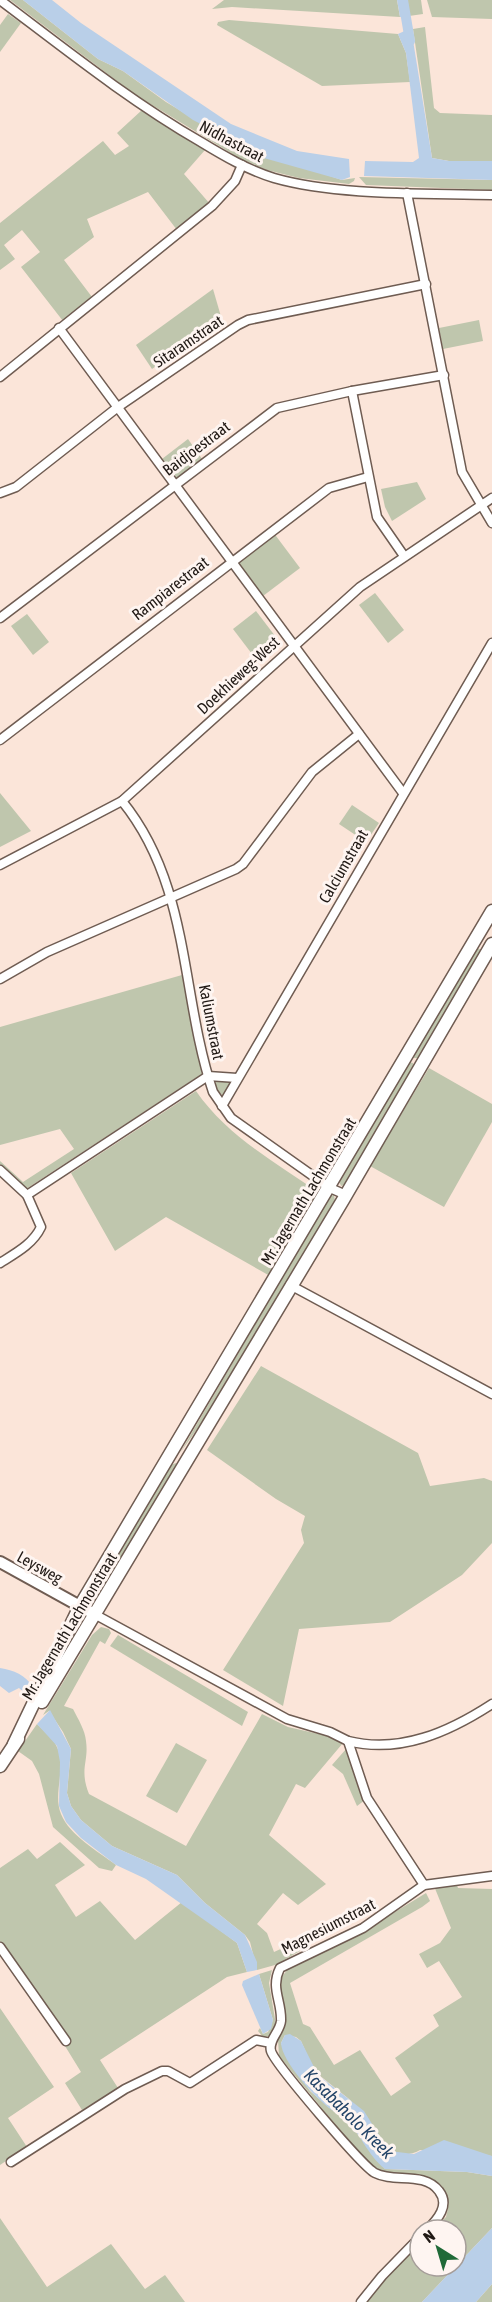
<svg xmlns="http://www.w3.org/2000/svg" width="492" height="2302" font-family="'Asap Condensed',sans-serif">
<rect width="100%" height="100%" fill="#fbe5d9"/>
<g fill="#bfc6ad">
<path d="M10,0h13l75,59 25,12 43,31 62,37 23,11 73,24 18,6 13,-2 -1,3 -5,3 -50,-6 -32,-8 -28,-12 -105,-64z"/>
<path d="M224,0h173l3,17 -168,-10 -20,2z"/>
<path d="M406,0h15l2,14 -14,2z"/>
<path d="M427,0h65v19l-60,-2z"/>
<path d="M8,14l13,9 -21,29v-27z"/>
<path d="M229,20l169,14 8,19 4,29 -88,4 -105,-61 1,-3z"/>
<path d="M425,27l9,81 6,5 52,2v46h-43l-17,-3 -19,-129z"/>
<path d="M142,110l63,40 -21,24 26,30 -33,26 -29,-38 -61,27 7,18 -30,23 28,37 -29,24 -42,-54 19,-15 -18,-22 -18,15 11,14 -15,11v-47l103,-82 12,14 14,-9 -12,-13z"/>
<path d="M359,177l133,3v10l-126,-5z"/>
<path d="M213,289l9,31 -70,49 -16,-24z"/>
<path d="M479,320l4,21 -40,8 -4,-21z"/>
<path d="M188,439l14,20 -25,19 -15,-19z"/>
<path d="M417,482l9,17 -34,22 -7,-14 -4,-18z"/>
<path d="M273,532l27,36 -37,28 -25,-34z"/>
<path d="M375,593l29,37 -16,13 -29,-38z"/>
<path d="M256,611l26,34 -24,17 -25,-33z"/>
<path d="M27,614l22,28 -16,13 -22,-29z"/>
<path d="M0,793l31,38 -31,16z"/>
<path d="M352,805l27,18 -13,19 -27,-18z"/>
<path d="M477,948l5,2 -63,108h-5l-1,-3z"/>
<path d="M182,975l20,99 -176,115 -26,-22v-6l23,21 51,-33 -14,-20 -60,16v-118z"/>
<path d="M409,1062l4,1 2,5 -71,117 -3,1 -2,-5z"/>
<path d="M429,1068l63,36v18l-48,85 -74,-41z"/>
<path d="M217,1080l13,3 -7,13 -9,-10z"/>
<path d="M196,1091c31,45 79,71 122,101l-48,84 -104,-59 -51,34 -44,-78z"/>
<path d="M334,1195l1,6 -117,199 -38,53 150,-257z"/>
<path d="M261,1366l157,87 12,33 54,-8 8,3v62l-30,32 -72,47 -91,7 -16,77 -60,-36 81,-127 -3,-13 4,-14 -29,-17 -69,-49z"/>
<path d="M176,1463l1,2 -82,141h-2v-9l78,-132z"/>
<path d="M101,1627l8,2 2,4 -6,11 -5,-3 -36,65 9,3c5,10 12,21 13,32 3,21 -7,28 3,53l97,52 76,-132 26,13 44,10 11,6 -38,45 -9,-4 -27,51 57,49 -28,21 -15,-12 -26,31 10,9 7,19 22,-10 4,9 -25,14 -18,5 -7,-28 -5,-7 -40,-32 -28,-28 -65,-29 -31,-26 -10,-14 -4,-13 4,-44 -8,-17 -14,-21 -6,4 49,-80z"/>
<path d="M118,1635l130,77 -6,14 -132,-80z"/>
<path d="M37,1724c6,6 15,13 19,21 12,22 -4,47 5,69 9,22 37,37 55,51l-4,6 -13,-3 -46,-41 -14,-53 -7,-13 -14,-10z"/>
<path d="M176,1743l31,17 -30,53 -31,-17z"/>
<path d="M347,1748l18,52 -8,6 -14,-32 -11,-9z"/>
<path d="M60,1842l25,23 -30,20 21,32 24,-16 35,39 47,-38 55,41 10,29 -20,5 -127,83 18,28 -36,22 -17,-27 16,-11 -16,-26 6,-4 -71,-101v-73l28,-19 9,10z"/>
<path d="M456,1883l2,5 34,1v267l-72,-6c-10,6 -21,5 -31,1l-40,-52 -35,-28 -13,-30 -5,-4 -11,-2 -4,8 5,13 24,35 22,19 11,6 42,53 82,3 25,4v52l-70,74h-57l30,-36 25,-24v24h36v-36h-24l14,-13c13,-47 -35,-37 -61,-43 -8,-2 -14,-8 -20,-13l-86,-105 -1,-17 8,-20 -7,-27 1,-13 8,-10 66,-32 72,-44 4,8 -8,6 -132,76 13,41 7,3 24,38 26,-15 31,46 20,-14 -16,-24 44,-32 -6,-11 29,-18 -23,-36 -12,7 -8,-14 21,-11 11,-15 -17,-42z"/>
<path d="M272,1970l-3,13 7,42 -7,11 -6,1 -5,-6 2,-3 3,6 5,-2 5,-12 -14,-46z"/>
<path d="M0,2008l54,79 -46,31 19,29 -27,18z"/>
<path d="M0,2218l47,69 64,-43 34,45 20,-14 20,27h-185z"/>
<path d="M492,2284v18h-16z"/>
</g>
<g fill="#b9cfe8">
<path d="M23,0h29l29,23 150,101 66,27 52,8 1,18 -8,3 -92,-26 1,-4 -58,-30 -70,-49 -25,-12z"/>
<path d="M397,0h9l1,17h-7z"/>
<path d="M411,28l21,130 17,3h43v19l-128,-4 1,-15 48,1 6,-4 -13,-105 -8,-19z"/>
<path d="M0,1668c14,2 25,7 33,19l-5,9 -9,-8 -10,5 -9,-7z"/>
<path d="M50,1710l21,39 -4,44 4,13 10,14 31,26 65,29 28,28 40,32 12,27v8l-10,2 -10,-29 -91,-64 -30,-14 -35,-27 -15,-16 -7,-16 1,-44 -3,-16 -20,-22z"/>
<path d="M259,1974l14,46 -2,9 -8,5 -21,-49 1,-4z"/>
<path d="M290,2034l11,7 17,34 46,36 25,40 25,3 30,-14 48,16v20l-25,-4 -82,-3c-18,-14 -25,-37 -41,-52 -3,-3 -8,-4 -12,-7 -16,-11 -50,-48 -51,-67l4,-8z"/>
<path d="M492,2228v56l-16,18h-54z"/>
</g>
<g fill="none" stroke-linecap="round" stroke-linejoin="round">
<path stroke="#b9cfe8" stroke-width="10" d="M403,0l7,41"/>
<g stroke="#6f5c52" stroke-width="11">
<g id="minor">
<path d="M0,0c65,49 130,101 201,142 23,14 47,28 73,36 63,18 152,15 218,17"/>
<path d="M407,193l55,279 30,51"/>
<path d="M59,328l344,465"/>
<path d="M0,377l212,-171 23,-25 7,-16"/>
<path d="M352,391l25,126 27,39"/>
<path d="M0,493l16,-6 102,-80 120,-82 10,-5 178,-36"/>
<path d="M0,618l277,-210 75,-17 92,-16"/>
<path d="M0,740l329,-252 39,-11"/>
<path d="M122,801c69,85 58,193 91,291l18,26 99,70 16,7"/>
<path d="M0,865l122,-64 238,-214 132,-89"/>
<path d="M0,979l47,-27 189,-83 7,-5 69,-92 47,-38"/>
<path d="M222,1106l270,-463"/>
<path d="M0,1170l27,25 14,32c-8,17 -25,26 -41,36"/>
<path d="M27,1195l181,-119 29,2"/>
<path d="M290,1285l202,109"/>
<path d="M96,1615l191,104 43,13 18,9 19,57 57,87"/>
<path d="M348,1741c52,13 101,-9 144,-37"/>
<path d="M0,1947l66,94"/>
<path d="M11,2162l114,-73 37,-18h6l22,12 66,-43 15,3"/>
<path d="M427,2230c11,-11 23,-25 12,-39 -15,-20 -45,-8 -64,-18 -12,-6 -100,-109 -104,-122 -3,-11 9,-19 10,-30 1,-20 -11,-33 -1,-53l83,-40 61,-43 68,-9"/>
<path d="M361,2302l21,-26 38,-39"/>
</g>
</g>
<g stroke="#6f5c52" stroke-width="14">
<path id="tertiary" d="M0,1562l96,53"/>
</g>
<g stroke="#6f5c52" stroke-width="15">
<g id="secondary">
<path d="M42,1702l301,-502 149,-256"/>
<path d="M14,1744l66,-138 412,-695"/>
<path d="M0,1766l18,-27"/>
</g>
</g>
<use href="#minor" stroke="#fff" stroke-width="8"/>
<use href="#tertiary" stroke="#fff" stroke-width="10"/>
<use href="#secondary" stroke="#fff" stroke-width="12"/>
</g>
<g text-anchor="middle" stroke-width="6" stroke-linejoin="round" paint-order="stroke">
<g font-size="16" fill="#201915" stroke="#fef5f1">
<text transform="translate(232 141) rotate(28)" y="6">Nidhastraat</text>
<text transform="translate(188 341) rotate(-34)" y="6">Sitaramstraat</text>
<text transform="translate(196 448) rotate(-37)" y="6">Baidjoestraat</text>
<text transform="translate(170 588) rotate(-38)" y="6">Rampiarestraat</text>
<text transform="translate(238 675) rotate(-43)" y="6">Doekhieweg-West</text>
<text transform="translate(343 866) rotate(-60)" y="6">Calciumstraat</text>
<text transform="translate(212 1022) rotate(79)" y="6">Kaliumstraat</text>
<text transform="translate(308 1191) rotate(-59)" y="6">Mr. Jagernath Lachmonstraat</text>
<text transform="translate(40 1567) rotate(29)" y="6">Leysweg</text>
<text transform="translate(69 1626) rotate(-59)" y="6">Mr. Jagernath Lachmonstraat</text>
<text transform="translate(328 1926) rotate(-27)" y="6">Magnesiumstraat</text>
</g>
<g font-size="18" font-style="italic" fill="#244468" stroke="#fef5f1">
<text transform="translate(349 2114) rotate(45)" y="6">Kasabaholo Kreek</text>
</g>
</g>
<g transform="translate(438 2248) rotate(323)"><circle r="28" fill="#fef5f1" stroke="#a59d99" stroke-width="1.5"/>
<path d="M0-4.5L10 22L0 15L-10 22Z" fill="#206a38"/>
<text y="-9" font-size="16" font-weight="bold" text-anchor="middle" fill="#201915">N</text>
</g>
</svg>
